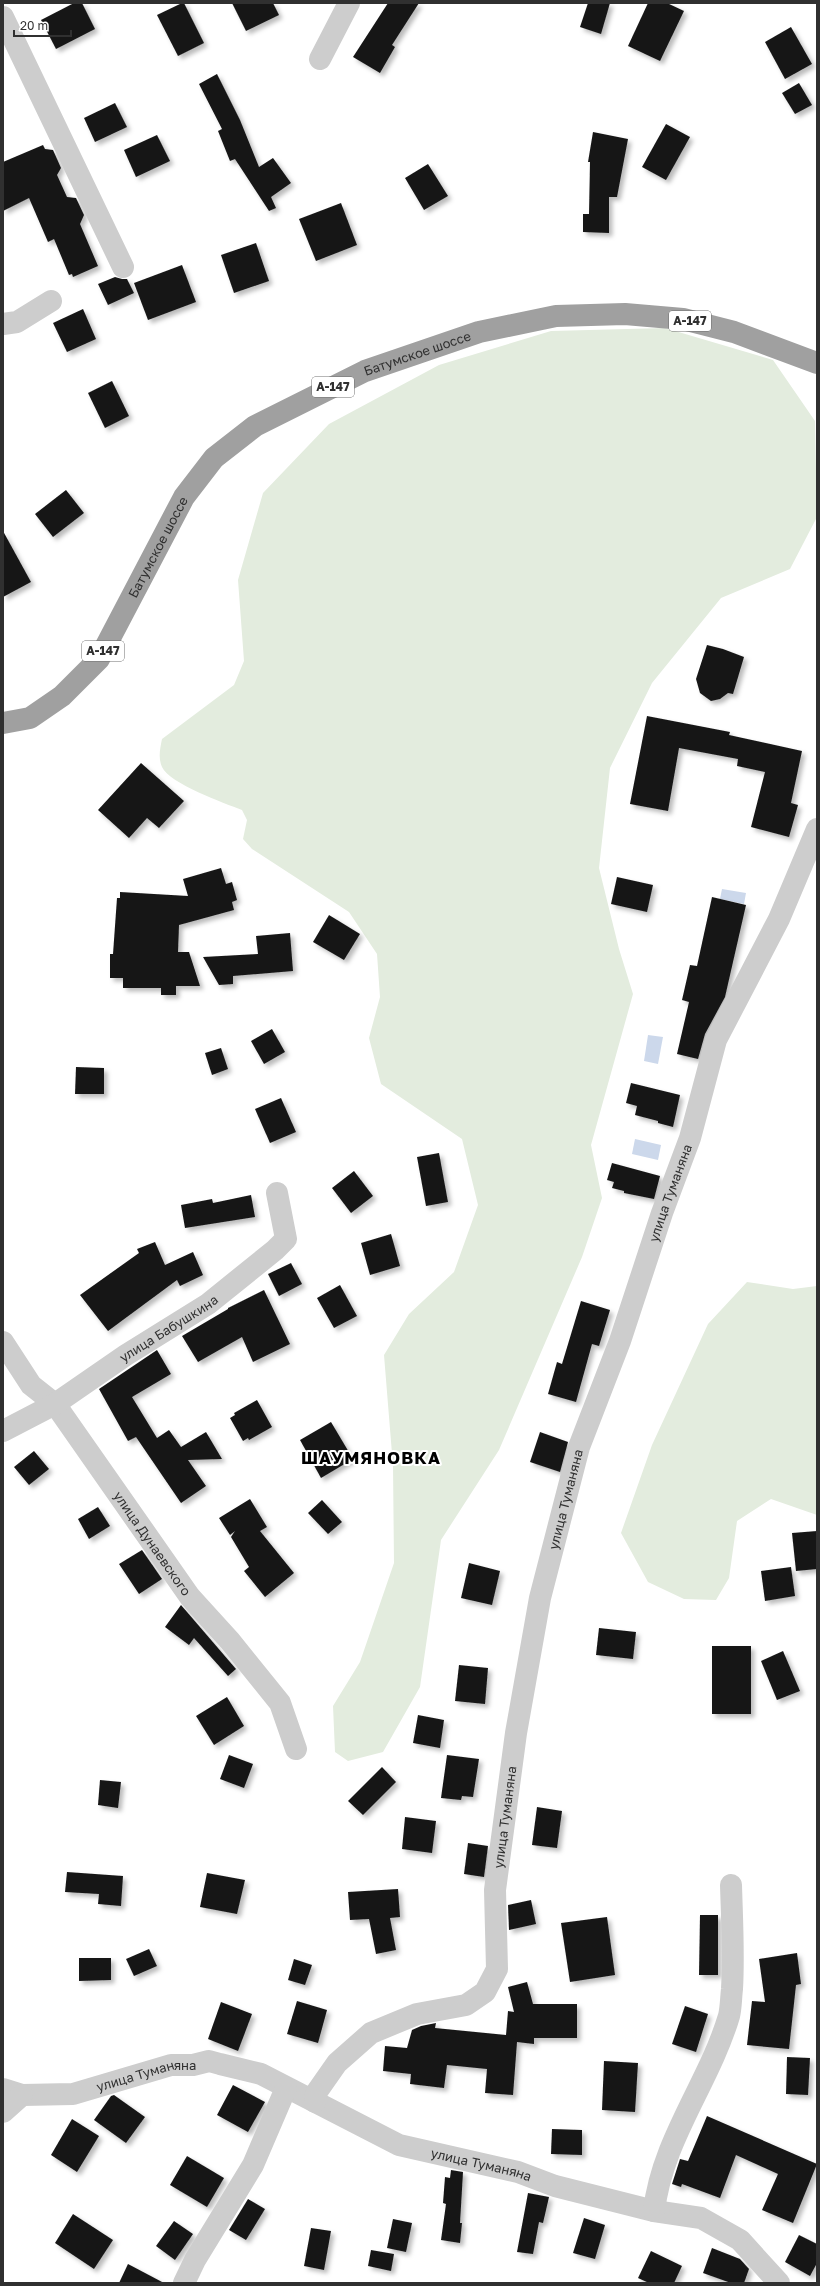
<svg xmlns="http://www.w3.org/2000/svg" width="820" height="2286" font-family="'Golos Text',sans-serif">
<defs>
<filter id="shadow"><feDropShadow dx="3.5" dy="3.5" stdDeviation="2" flood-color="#0004"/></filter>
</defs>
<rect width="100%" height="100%" fill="#fff"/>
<g fill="#e3ecde">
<path d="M665,328l108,32 42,61 2,96 -27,52 -69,29 -69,85 -42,85 -11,100 20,81 14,45 -42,151 11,53 -20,59 -83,193 -58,90 -21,147 -37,65 -35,9 -13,-9 -2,-46 27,-44 34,-99 -1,-97 -9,-111 25,-41 45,-42 24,-67 -16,-66 -81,-55 -12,-46 11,-41 -3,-43 -28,-42 -97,-63 -9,-10 4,-19 -5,-10c-18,-7 -72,-26 -80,-43 -4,-9 -2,-18 0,-28l72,-54 10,-24 -6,-81 25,-87 66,-69 110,-59 112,-34z"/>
<path d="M747,1282l46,7 24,-3v229l-46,-16 -34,22 -8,57 -13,22 -32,-1 -36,-17 -27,-49 31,-88 56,-121z"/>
</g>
<g fill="#ccd8eb">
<path d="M722,889l24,4 -2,11 -24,-5z"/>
<path d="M648,1035l15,2 -5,27 -14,-3z"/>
<path d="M635,1139l26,6 -3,15 -26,-6z"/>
</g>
<g fill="#171717" filter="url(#shadow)">
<path d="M74,3h8l13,26 -39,20 -15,-29z"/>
<path d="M182,3h2l20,40 -26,13 -21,-41z"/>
<path d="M232,3h41l6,12 -33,16z"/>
<path d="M388,3h31l-27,42 3,2 -15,26 -27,-16z"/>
<path d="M588,3h22l-9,31 -21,-7z"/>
<path d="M648,3h19l17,8 -24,50 -32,-15z"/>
<path d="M791,27l21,37 -27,15 -20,-37z"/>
<path d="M217,74l23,46 19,47 14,-9 18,25 -20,14 5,11 -7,3 -34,-52 -5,2 -12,-30 4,-2 -23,-45z"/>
<path d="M799,83l13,22 -17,9 -13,-21z"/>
<path d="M115,103l12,24 -32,15 -11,-24z"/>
<path d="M666,124l24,13 -24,43 -24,-13z"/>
<path d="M593,132l35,7 -11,58h-8v36l-26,-1v-18h6l1,-52h-2z"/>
<path d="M157,135l13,26 -34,16 -12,-27z"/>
<path d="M43,145l2,4 8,1 8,18 -4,7 10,22 9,1 8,17 -4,9 18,42 -25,11 -1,-3 -3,1 -15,-36 -6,3 -19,-44 -26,13v-49z"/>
<path d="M428,164l20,32 -24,14 -19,-32z"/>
<path d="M341,203l16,42 -41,16 -17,-42z"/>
<path d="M256,243l13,38 -35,12 -13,-38z"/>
<path d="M182,265l14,37 -48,18 -14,-37z"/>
<path d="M115,277l7,2h5l7,14 -26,12 -10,-21z"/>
<path d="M83,309l13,30 -29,13 -14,-29z"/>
<path d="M112,381l17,35 -24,12 -17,-35z"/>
<path d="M66,490l18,23 -31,24 -18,-23z"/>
<path d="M3,531l28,51 -28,15z"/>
<path d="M707,645l16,4 21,8 -11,37 -5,-1 -8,6 -9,2 -11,-8 -4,-14z"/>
<path d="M647,716l83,16 -1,3 73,16 -11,52 7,2 -9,32 -38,-10 14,-55 -28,-6 1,-7 -59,-11 -11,63 -38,-7z"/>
<path d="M141,763l43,38 -25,27 -12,-10 -18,20 -31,-28z"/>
<path d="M221,868l5,16 6,-2 5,18 -5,2 2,8 -55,15 -1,27h11l11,34h-24v9h-15v-7h-38v-10h-13v-24h3l4,-56h3v-6l68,4 -5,-17z"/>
<path d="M617,877l36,8 -6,27 -36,-8z"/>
<path d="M712,897l34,8 -21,92 -20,37 -7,25 -21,-5 12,-52 -7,-2 8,-35 7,1z"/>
<path d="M329,915l31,19 -16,26 -31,-18z"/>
<path d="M290,933l3,38 -60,5v8l-14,1 -16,-28 55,-3 -2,-18z"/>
<path d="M272,1029l13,23 -21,12 -13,-23z"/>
<path d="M221,1048l7,21 -16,6 -7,-22z"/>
<path d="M76,1067l28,1v26h-29z"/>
<path d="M631,1083l49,12 -7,32 -15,-4v-2l-23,-6 2,-9 -11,-3z"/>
<path d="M281,1098l15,34 -26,11 -15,-34z"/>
<path d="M439,1153l9,49 -22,4 -9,-49z"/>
<path d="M612,1163l48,13 -6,23 -30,-6v-2l-12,-3 2,-6 -7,-2z"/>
<path d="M354,1171l19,25 -22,17 -19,-25z"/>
<path d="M251,1195l4,22 -70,11 -4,-23 31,-6 1,4z"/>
<path d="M391,1234l9,32 -30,9 -9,-32z"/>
<path d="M155,1242l10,23 28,-13 10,23 -23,11 -3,-6 -69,51 -28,-36 59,-42 -2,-4z"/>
<path d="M291,1263l11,21 -23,12 -11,-22z"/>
<path d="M340,1285l17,31 -23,12 -17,-30z"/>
<path d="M264,1290l26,54 -37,18 -11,-25 -44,25 -16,-26 46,-27v-1z"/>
<path d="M581,1301l29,9 -11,36 -7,-2 -16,58 -28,-8 9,-32 5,2z"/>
<path d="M157,1350l14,24 -39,23 25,41 12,-8 12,17 25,-15 16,27 -34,1 18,26 -25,17 -45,-66 -8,4 -29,-52z"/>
<path d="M257,1400l15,27 -23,13 -1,-2 -5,3 -13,-23 5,-3 -1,-2z"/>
<path d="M331,1422l22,37 -32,19 -21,-38z"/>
<path d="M540,1432l28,10 -8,30 -30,-10z"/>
<path d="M34,1451l15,18 -20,16 -15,-18z"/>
<path d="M250,1499l17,28 -7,4 34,42 -29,24 -21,-26 5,-4 -18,-30 4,-6 -5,4 -11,-17z"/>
<path d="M322,1500l20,22 -14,12 -20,-21z"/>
<path d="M98,1507l12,19 -21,13 -11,-20z"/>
<path d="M817,1531v38l-21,2 -4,-38z"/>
<path d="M142,1550l20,29 -23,15 -20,-30z"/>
<path d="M469,1563l31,8 -8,34 -31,-7z"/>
<path d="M791,1567l4,29 -30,5 -4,-30z"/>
<path d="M181,1605l55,64 -8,7 -34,-38 -5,7 -24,-18z"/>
<path d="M599,1628l37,4 -3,27 -37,-4z"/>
<rect x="712" y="1646" width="39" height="68"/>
<path d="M783,1651l17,40 -23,9 -16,-39z"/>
<path d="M459,1665l29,3 -3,36 -30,-3z"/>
<path d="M227,1697l17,29 -30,19 -18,-29z"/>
<path d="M418,1715l26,5 -4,28 -27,-5z"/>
<path d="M229,1755l24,9 -9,24 -24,-9z"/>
<path d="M447,1755l32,4 -6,38 -11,-1 -1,4 -20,-2z"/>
<path d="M382,1767l14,15 -33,33 -15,-14z"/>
<path d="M100,1780l21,2 -3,26 -20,-3z"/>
<path d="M537,1807l25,4 -5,37 -25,-3z"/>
<path d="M405,1817l31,4 -4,32 -30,-4z"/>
<path d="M468,1843l20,3 -4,31 -20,-3z"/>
<path d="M67,1872l56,4 -2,30 -23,-2 1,-10 -34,-2z"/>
<path d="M207,1873l38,7 -8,34 -37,-7z"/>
<path d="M398,1889l2,28 -10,1 6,32 -20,4 -7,-35 -19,1 -2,-28z"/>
<path d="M531,1900l5,24 -27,6 -1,-25z"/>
<path d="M700,1915h18v60h-19z"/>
<path d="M607,1917l8,58 -45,7 -9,-59z"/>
<path d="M149,1949l8,17 -23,10 -8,-17z"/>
<path d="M797,1953l4,31 -5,1 -7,64 -42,-4 5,-44 13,1 -6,-43z"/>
<path d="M79,1958h32v22l-32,1z"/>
<path d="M294,1959l18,6 -7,20 -17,-5z"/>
<path d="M527,1982l6,22h44v34h-43v6l-17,-2 -4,53 -28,-2 2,-24 -40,-4 -3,23 -34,-4 1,-10 -28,-3 2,-25 22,2 5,-18 9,-4 15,-3 -1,5 71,7 2,-24 6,1 -6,-25z"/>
<path d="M297,2001l30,9 -9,33 -31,-9z"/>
<path d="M221,2002l31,12 -14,37 -30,-12z"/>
<path d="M685,2006l23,8 -12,38 -24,-8z"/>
<path d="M787,2057l23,1 -2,37 -22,-1z"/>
<path d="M604,2061l34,2 -3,49 -33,-2z"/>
<path d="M233,2085l32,17 -17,30 -31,-17z"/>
<path d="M114,2095l31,22 -19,26 -32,-23 17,-24z"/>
<path d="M707,2116l110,48 -24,59 -31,-13 16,-36 -42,-19 -16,43 -38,-14 -1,3 -9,-3 8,-25 8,2z"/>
<path d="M72,2119l27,17 -22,36 -26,-17z"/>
<path d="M552,2129l30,1v25l-31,-1z"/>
<path d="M187,2156l37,22 -17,29 -37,-22z"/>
<path d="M451,2170l12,2 -3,51h2l-2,20 -19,-3 5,-36 -3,-1 2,-26 5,1z"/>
<path d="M528,2193l21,4 -6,26 -4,-1 -6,32 -16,-2z"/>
<path d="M248,2199l17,10 -19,31 -17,-10z"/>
<path d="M73,2214l40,26 -19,29 -39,-26z"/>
<path d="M584,2218l21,7 -10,34 -22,-6z"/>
<path d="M393,2219l19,4 -6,29 -19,-4z"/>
<path d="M174,2221l19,13 -18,26 -19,-14z"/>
<path d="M311,2228l20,3 -7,39 -20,-4z"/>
<path d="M799,2235l18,9v19l-7,13 -25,-14z"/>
<path d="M712,2248l28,11 9,10 -5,14h-13l-28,-10z"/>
<path d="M371,2250l23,4 -3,17 -23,-5z"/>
<path d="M651,2251l31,15 -8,17h-25l-11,-5z"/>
<path d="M128,2264l36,19h-45z"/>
</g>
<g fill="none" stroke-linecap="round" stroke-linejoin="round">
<g stroke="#cdcdcd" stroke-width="22">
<path d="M3,17l120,250"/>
<path d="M320,59l29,-56"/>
<path d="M3,324l14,-2 34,-21"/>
<path id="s1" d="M3,1342l28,43 24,19 135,193 40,44 50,62 16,46"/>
<path id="s2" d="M3,1431l52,-27 71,-49 82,-51 67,-54 11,-11 -9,-46"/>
<path id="s3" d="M3,2089l19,6 51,-1 98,-29h22l16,-4 11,3 41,10 138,71 119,27 37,14 99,25 47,7 39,22 39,43"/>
<path id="s4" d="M315,2102l1,-9 21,-30 34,-30 46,-19 49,-9 19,-13 12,-23 -2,-79 21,-157 24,-135 39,-151 41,-106 42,-128 28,-75 26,-98 63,-121 38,-90"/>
<path d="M3,2112l19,-17"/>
<path d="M654,2211c8,-71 55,-128 75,-195 2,-8 2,-19 3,-27 2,-35 0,-69 -1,-104"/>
<path d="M184,2283l11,-23 58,-95 33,-77"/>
</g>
<path stroke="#a0a0a0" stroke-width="22" id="s5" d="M3,723l27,-5 32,-22 37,-37 85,-162 30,-39 41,-32 110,-55 114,-39 77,-16 69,-2 58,5 51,13 83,31"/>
</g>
<g text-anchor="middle" stroke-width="4" stroke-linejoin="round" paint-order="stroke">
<g fill="#fff" stroke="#6e6e6e" stroke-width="1">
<rect x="669" y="311" width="42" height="20" rx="3"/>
<rect x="312" y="377" width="42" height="20" rx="3"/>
<rect x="82" y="641" width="42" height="20" rx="3"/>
</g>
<g font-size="12" font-weight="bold" fill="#303030">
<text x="690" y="325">А-147</text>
<text x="333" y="391">А-147</text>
<text x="103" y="655">А-147</text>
</g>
<g font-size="13" fill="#303030" stroke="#fff">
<text dy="5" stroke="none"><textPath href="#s5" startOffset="581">Батумское шоссе</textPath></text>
<text dy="5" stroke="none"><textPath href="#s5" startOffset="245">Батумское шоссе</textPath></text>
<text dy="5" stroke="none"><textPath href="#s4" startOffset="1040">улица Туманяна</textPath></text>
<text dy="5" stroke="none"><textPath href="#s2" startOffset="195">улица Бабушкина</textPath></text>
<text dy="5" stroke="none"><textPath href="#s4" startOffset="716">улица Туманяна</textPath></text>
<text dy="5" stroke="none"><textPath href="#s1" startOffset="252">улица Дунаевского</textPath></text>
<text dy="5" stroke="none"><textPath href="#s4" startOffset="392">улица Туманяна</textPath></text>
<text dy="5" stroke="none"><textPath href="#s3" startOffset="147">улица Туманяна</textPath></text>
<text dy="5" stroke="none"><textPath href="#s3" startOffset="505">улица Туманяна</textPath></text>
</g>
<g font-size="17" font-weight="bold" letter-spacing="1" fill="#000" stroke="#fff">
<text x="371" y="1464">ШАУМЯНОВКА</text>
</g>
</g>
<rect width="820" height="2286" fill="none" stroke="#303030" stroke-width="8"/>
<path d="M14 30v6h57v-6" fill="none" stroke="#303030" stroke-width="2"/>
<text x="20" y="30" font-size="12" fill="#303030" stroke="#ffffff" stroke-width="3" paint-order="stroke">20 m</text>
</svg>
